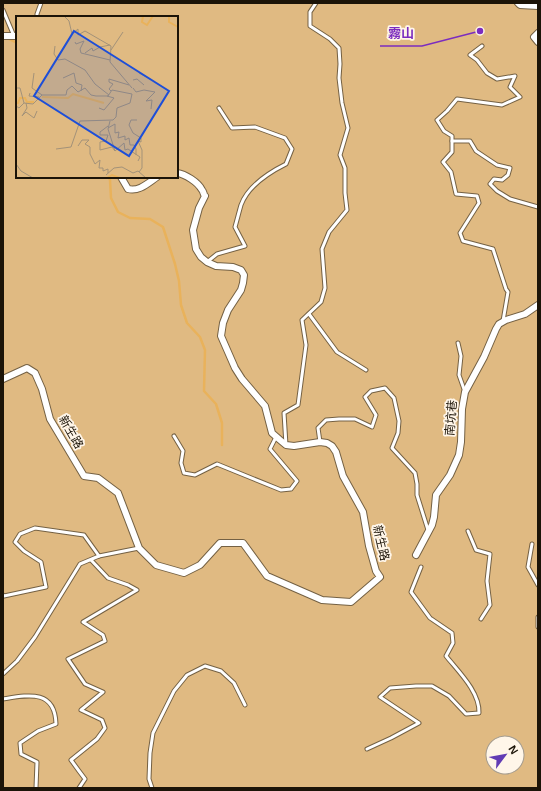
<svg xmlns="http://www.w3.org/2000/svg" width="541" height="791" font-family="Arial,'Noto Sans TC',sans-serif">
<rect width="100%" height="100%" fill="#fde6c5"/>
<path fill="#e0ba82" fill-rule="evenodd" d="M3,3h535v785h-535zM17,17h160v160h-160zM493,743h24v24h-24z"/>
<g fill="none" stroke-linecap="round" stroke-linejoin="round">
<g stroke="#e9b25b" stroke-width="2.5">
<path d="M7,38l10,5"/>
<path d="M109,177l1,3 1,18 7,14 12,6 20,1 13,8 12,37 4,17 2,24 6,18 13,14 5,13 -1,41 12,13 6,19v22"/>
</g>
<g stroke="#746144" stroke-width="5">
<g id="service">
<path d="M3,10l11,26"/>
<path d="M37,17v-3l4,-11"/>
<path d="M482,46l-12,9 7,5 10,13 10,6 18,-3 -5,11 10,10 -18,8 -45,-6 -10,12 -10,9 7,11 8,5v16l-9,10 8,10 5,22 21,2 2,7 -19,30 3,8 30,8 13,40 2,3 -5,29"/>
<path d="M452,141h18l6,10 21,14 13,3 -2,7 -6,5 -8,-1 -4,5 7,7 13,8 28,8"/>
<path d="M207,262l10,-8 28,-8 -10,-19c2,-7 4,-15 6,-22 7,-19 27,-32 45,-41l6,-15 -7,-11 -30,-11 -23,1 -13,-20"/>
<path d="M309,314l28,38 29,18"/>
<path d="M458,343l3,13 -2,19 6,17"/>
<path d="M174,436l9,15 -2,12 3,10 11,2 22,-11 64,26 10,-1 6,-8 -27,-32 6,-12"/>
<path d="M320,442l-2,-14 8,-8 13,-1h16l17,8 4,-12 -11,-18 6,-6 14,-3 9,10 5,23 -1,12 -6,15 23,25 2,11v11l11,35"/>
<path d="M286,445l-2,-32 14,-8 8,-60 -4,-25 19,-18 4,-14 -3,-39 7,-17 18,-22 -2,-17v-25l-5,-13 8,-27 -6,-25 -3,-25 1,-14 -1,-16 -9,-9 -20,-13v-14l6,-9"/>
<path d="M468,531l8,19 14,4 -3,27 3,24 -9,14"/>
<path d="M532,544l-4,23 10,18"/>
<path d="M3,595l1,1 42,-9 -5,-25 -17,-11 -9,-9 5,-8 15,-6 49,7 15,21"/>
<path d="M538,617v10"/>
<path d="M3,674l14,-13 18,-24 45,-73 19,-8 40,-8"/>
<path d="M3,699c25,-4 52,-10 53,25l-18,7 -18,12 1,11 16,8 -1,26"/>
<path d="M367,749l24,-11 28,-15 -39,-26 10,-9 26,-2h16l17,10 17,18 13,-1c1,-21 -21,-42 -33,-57l7,-13 -1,-10 -22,-15 -19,-26 10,-25"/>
<path d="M79,788l6,-9 -6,-8 -8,-11 26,-21 8,-11 -3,-8 -21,-10 22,-18 -18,-8 -17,-25 37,-18 -2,-6 -20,-13 54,-32 -9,-5 -20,-7 -17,-18"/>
<path d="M152,788l-3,-9 1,-26 3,-20 21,-42 13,-16 18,-9 16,5 13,12 11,22"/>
</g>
</g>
<g stroke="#746144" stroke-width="8">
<g id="minor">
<path d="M518,3l2,2 18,1"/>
<path d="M538,33l-4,4 4,5"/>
<path d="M3,36h14"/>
<path d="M121,177l7,12c11,3 20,-6 29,-12"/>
<path d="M3,379l24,-11 8,5 7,16 8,30 34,57 14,2 20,15 21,55 17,17 28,8 16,-8 20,-22h23l24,33 55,24 29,2 29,-25 -4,-6 -7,-25 -6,-34 -20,-36 -7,-24 -4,-6 -5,-3 -7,-1 -26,4 -8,-1 -6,-5 -8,-7 -7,-27 -23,-27 -7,-11 -14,-32 2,-13 5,-13 13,-20 2,-7 1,-8 -3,-5 -8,-3 -17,-1 -9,-4 -6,-5 -5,-8 -3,-19 6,-22 6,-12c-1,0 -2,-6 -3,-6 -4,-8 -17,-16 -25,-17"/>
<path d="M416,555l16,-30 2,-8 2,-22 14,-20 9,-20 2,-13 1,-33 3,-17 19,-35 12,-28 3,-5 7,-4 19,-6 13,-9"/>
</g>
</g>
<use href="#service" stroke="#fff" stroke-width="3"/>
<use href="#minor" stroke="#fff" stroke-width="6"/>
</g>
<g text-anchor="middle" stroke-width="3.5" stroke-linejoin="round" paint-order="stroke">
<g font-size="12" fill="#1c1408" stroke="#fff6e9">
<text transform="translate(451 418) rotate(-85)" y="4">南坑巷</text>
<text transform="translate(71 432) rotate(60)" y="4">新生路</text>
<text transform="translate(381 543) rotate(77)" y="4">新生路</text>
</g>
</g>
<g transform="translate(16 16)">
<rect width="162" height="162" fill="#fde6c5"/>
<path d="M0,0h162v162h-162z" fill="#e0ba82"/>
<path fill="none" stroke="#e9b25b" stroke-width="2" d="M127,0l-1,6 5,3 6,-9M153,0v6l9,5M26,81l26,1 5,-4 31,9M0,87h2l2,-5h5l2,4h7M91,162l5,-3 8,3"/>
<path fill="none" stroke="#a39279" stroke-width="1" d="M48,0l5,5 3,13 6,-5v6l7,-4 26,15 -1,16 22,26M59,26l1,2 8,-3 -4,8 1,4 29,7M39,30l-1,8 4,6 7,-1 20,11 10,14 14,11M95,34l12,-18M69,37l7,-5 1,3 7,-4 10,-2M18,57l-2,15 10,7M123,57l11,6M47,62l11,-5 2,10 6,2 -1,6M117,64l4,-1 7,6M0,72h4l4,15M117,72l3,4 8,-2 11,2 -9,9 6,-1 -1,9M95,75l-2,-2 4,-5 -4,-2v-3l20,6M14,77l-1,3 10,1M10,87l1,5 -5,8 4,-4 8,6 3,-7M0,90l3,2 5,-5 9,1 9,-9h24l1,-5 5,-4 6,6 7,-4 6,7 5,1h12l4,-6 20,4 -2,9 -13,5 -1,9 -3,3 -33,1 -9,26 -15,2M83,92l5,2 10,-12 -7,-2M121,104h-6l-2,5 4,8 8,5v4l-3,-1 4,9v18l-3,4M94,105l-2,8 7,22 9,-8 1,7 3,-1 12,8 -2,4M92,110l-8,6v3h8l-2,6 -6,1v8l12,-3 3,4M92,112l7,-4v9l4,-1 -1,6 7,-2v4l4,-2 1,7h4l2,4v6M62,130l4,-6h7l-4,4 5,3v7l5,10 5,-4 -1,8h4v3l5,-2v4M0,148l5,7 12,7M90,159l8,-7 8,-1 11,6 5,-2 8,7"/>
<path fill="#1d4ed8" fill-opacity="0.15" stroke="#1d4ed8" stroke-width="2" d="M58,15l95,60 -40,65 -95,-60z"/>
<rect width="162" height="162" fill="none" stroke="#1c1408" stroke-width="2"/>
</g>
<path fill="none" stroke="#7b2cbf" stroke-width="1.5" d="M480 31L422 46H380"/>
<circle fill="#7b2cbf" stroke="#fff6e9" stroke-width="1.5" cx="480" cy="31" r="4"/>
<g font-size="13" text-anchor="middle" font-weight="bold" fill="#7b2cbf" stroke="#fff6e9" stroke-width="3.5" stroke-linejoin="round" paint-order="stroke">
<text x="401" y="38">霧山</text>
</g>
<rect width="541" height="791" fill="none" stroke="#1c1408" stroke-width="8"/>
<g transform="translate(505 755) rotate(58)"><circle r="19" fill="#fff6e9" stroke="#a49c8f"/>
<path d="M0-3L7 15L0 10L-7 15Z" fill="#623cb4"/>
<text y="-6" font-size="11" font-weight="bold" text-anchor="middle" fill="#1c1408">N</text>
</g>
</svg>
